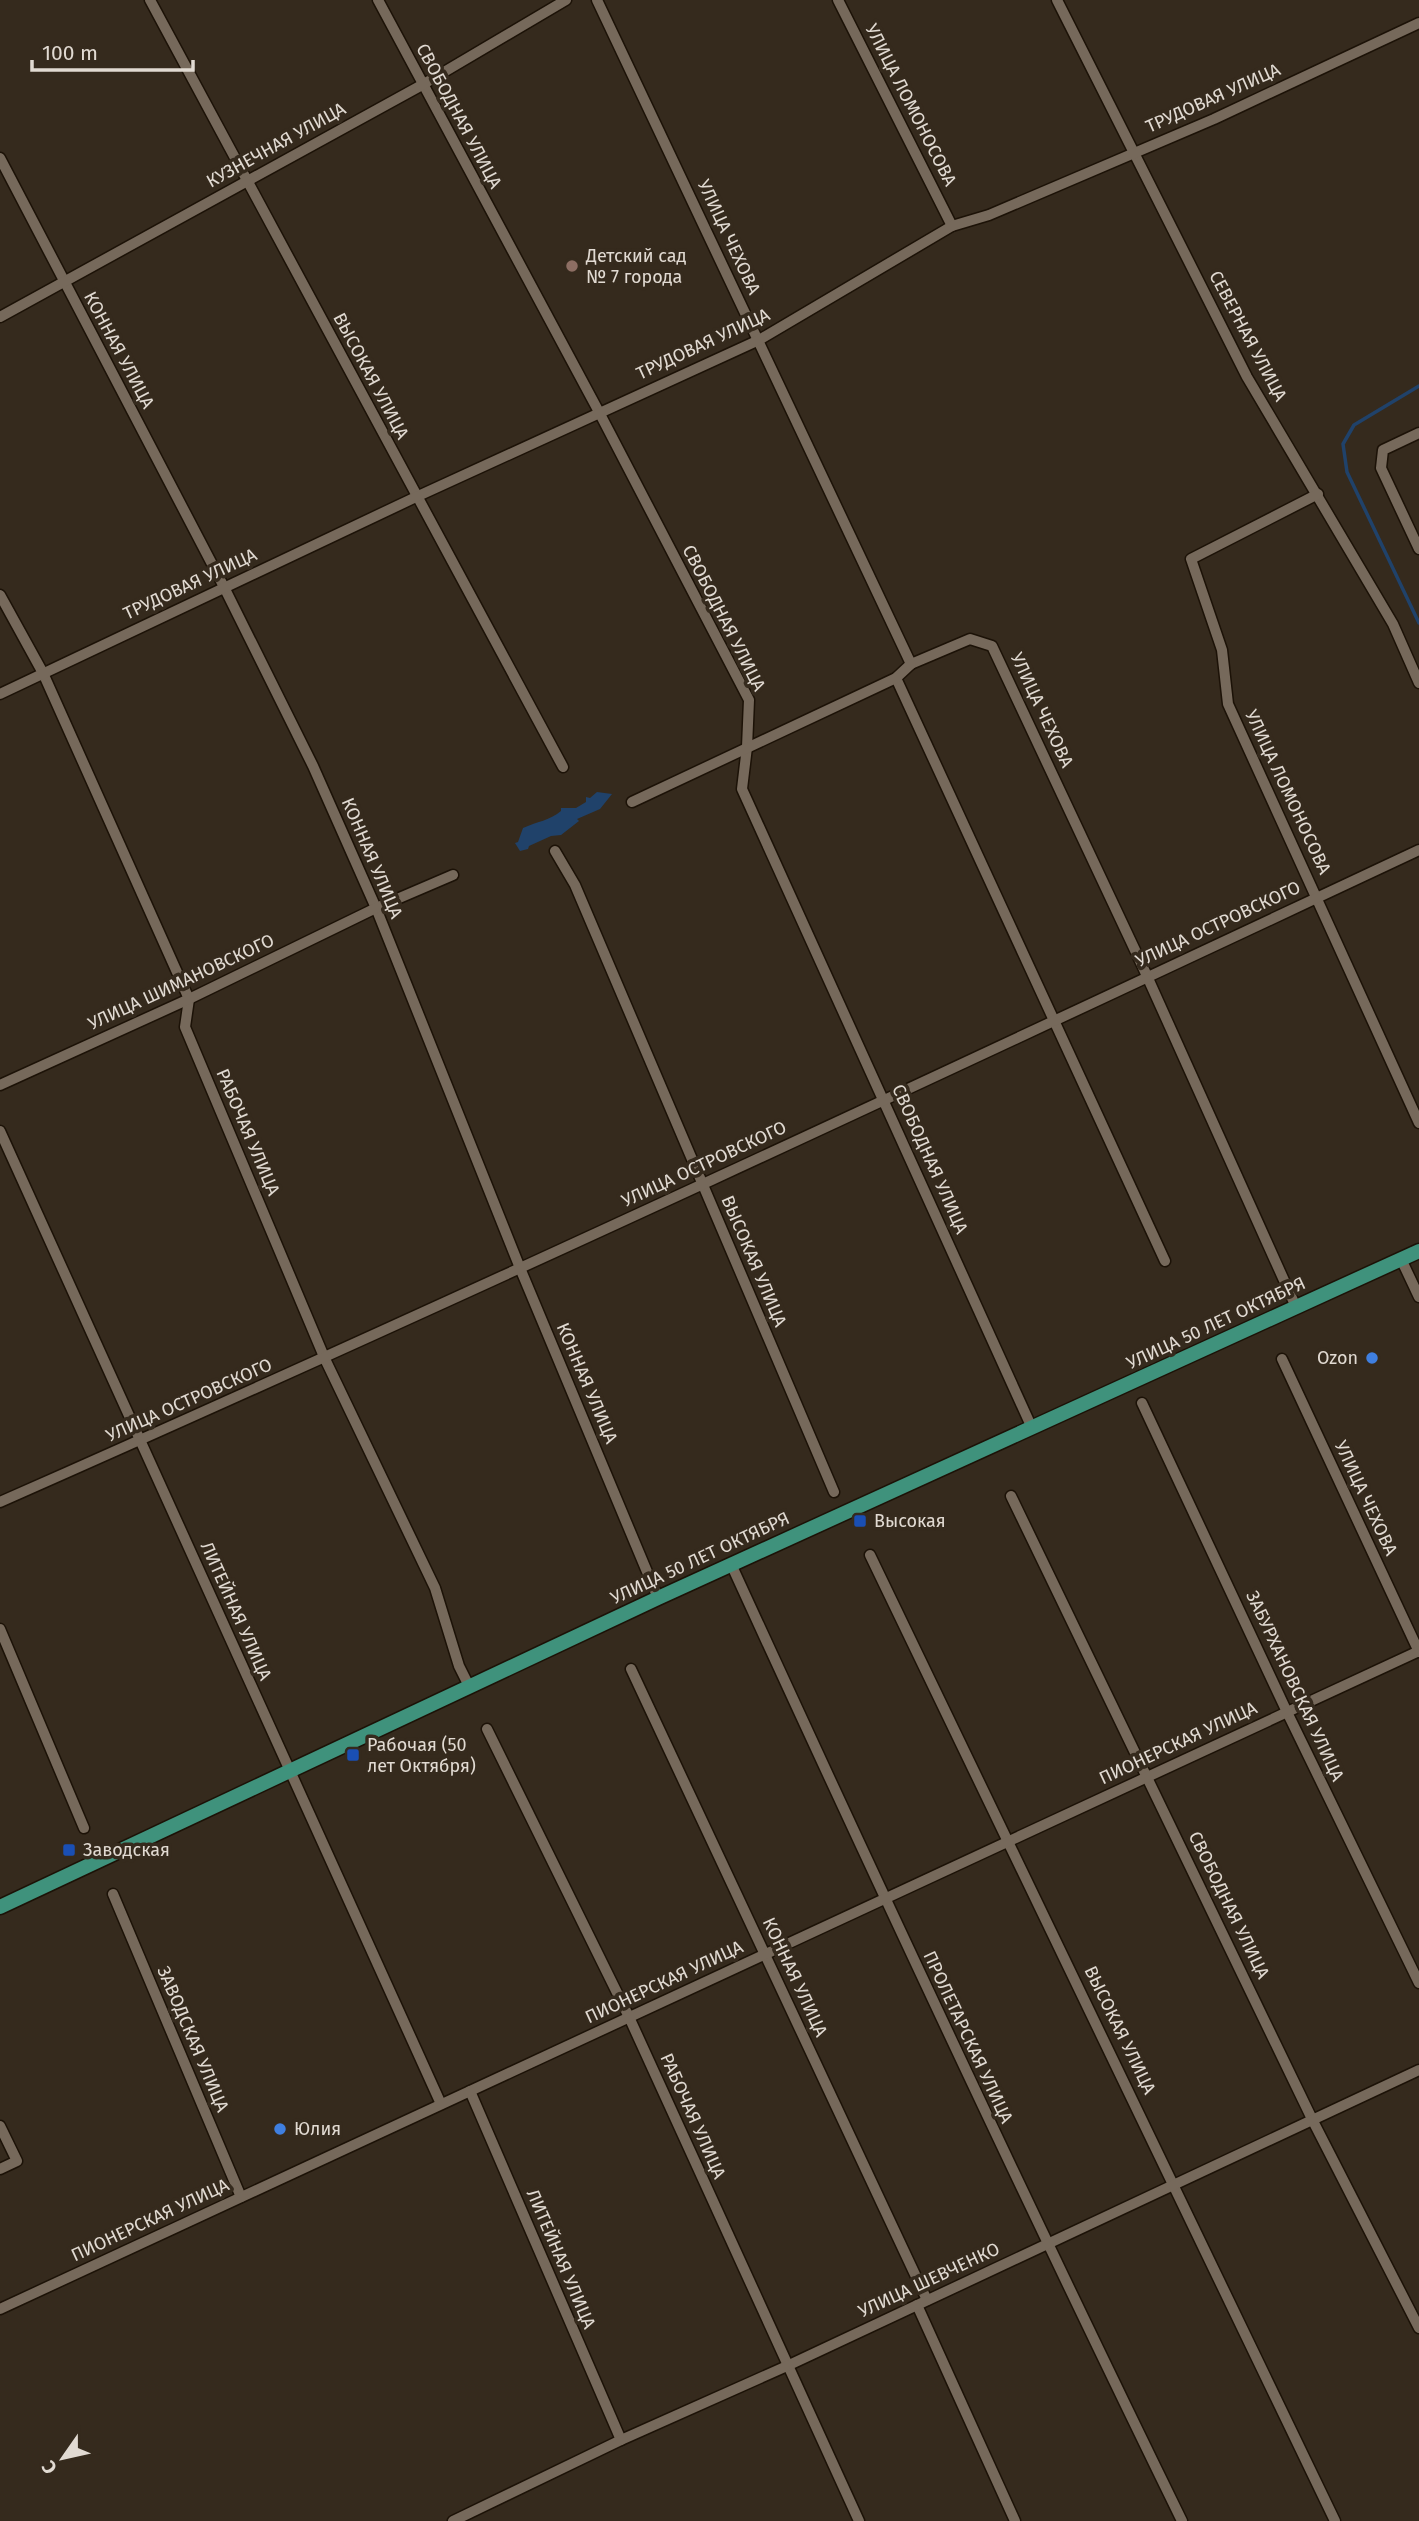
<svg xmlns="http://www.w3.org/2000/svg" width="1419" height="2521" font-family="'Fira Sans',sans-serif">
<rect width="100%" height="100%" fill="#352a1d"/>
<path fill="#20426a" d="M597,792l15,2 -12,15 -23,10 2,2 -18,14 -10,1 -22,10 -1,3 -8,2 -5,-8 3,-1 5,-14c13,-6 28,-8 38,-17v-3h15l10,-6v-5l4,1z"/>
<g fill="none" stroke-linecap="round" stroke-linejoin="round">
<path stroke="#20426a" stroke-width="3.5" d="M1419,386l-65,39 -11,19 4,28 72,151"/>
<g stroke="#1c1207" stroke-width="13">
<g id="minor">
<path d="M150,0l413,767"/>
<path d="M378,0l221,412 150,288 -2,47 -5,42 290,639"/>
<path d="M597,0l314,664 59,-25 22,7 150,319 154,342"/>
<path d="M838,0l114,226"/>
<path d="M1057,0l190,377 146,247 26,59"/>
<path d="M0,158l224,429 89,179 63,142 144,360 138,330"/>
<path d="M0,317l422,-232 144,-85"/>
<path d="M1419,433l-36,17 -2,18 38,81"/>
<path d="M1318,494l-127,65 31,91 6,54 191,419"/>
<path d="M0,595l43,78 146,326 -4,28 140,332 110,229 24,78 10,20"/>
<path d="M896,678l269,583"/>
<path d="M0,694l416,-197 343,-157 193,-114 37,-11 225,-96 205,-96"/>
<path d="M632,802l264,-124 15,-14"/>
<path d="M555,851l20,34 259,607"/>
<path d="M0,1085l189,-86 187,-91 77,-33"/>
<path d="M0,1131c149,324 292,650 441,973"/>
<path d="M1401,1259l18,38"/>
<path d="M1282,1359l137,293"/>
<path d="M1142,1403l145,309 132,271"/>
<path d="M1011,1496l302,625 106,207"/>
<path d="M0,1502c476,-210 948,-431 1419,-652"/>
<path d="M870,1555l465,966"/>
<path d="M731,1564c147,321 296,640 451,957"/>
<path d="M0,1629l84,199"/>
<path d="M631,1669l296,631"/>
<path d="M487,1729l142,288 230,504"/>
<path d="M113,1894l128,303"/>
<path d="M470,2091l151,349"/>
<path d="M0,2126l17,35 -17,8"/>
<path d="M917,2305l98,216"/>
<path d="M0,2309l1419,-658"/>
<path d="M453,2521l168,-81 166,-74 632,-296"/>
</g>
</g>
<g stroke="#1c1207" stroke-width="17">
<path id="major" d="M0,1907l658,-309 761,-347"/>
</g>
<use href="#minor" stroke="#76695b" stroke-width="10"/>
<use href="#major" stroke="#3f927c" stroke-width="14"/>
</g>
<circle fill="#8d6e63" stroke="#352a1d" stroke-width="2.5" cx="572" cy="266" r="7"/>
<g fill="#3f7fe0" stroke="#352a1d" stroke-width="2.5">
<circle cx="1372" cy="1358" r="7"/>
<circle cx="280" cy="2129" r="7"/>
</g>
<g fill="#1a4fb4" stroke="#352a1d" stroke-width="2.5">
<rect x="853" y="1514" width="14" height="14" rx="3.5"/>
<rect x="346" y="1748" width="14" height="14" rx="3.5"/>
<rect x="62" y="1843" width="14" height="14" rx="3.5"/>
</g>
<g text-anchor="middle" stroke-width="7" stroke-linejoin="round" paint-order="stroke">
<g font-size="18" fill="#e1dad2" stroke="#352a1d">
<text transform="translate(1213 98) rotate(-24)" y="6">ТРУДОВАЯ УЛИЦА</text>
<text transform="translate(911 105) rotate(63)" y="6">УЛИЦА ЛОМОНОСОВА</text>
<text transform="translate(459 116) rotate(62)" y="6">СВОБОДНАЯ УЛИЦА</text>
<text transform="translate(276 145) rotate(-29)" y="6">КУЗНЕЧНАЯ УЛИЦА</text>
<text transform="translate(729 237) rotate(65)" y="6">УЛИЦА ЧЕХОВА</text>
<text transform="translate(1248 336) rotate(62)" y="6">СЕВЕРНАЯ УЛИЦА</text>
<text transform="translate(703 344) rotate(-25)" y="6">ТРУДОВАЯ УЛИЦА</text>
<text transform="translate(119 350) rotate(62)" y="6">КОННАЯ УЛИЦА</text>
<text transform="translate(371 376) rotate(62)" y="6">ВЫСОКАЯ УЛИЦА</text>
<text transform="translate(190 584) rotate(-25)" y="6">ТРУДОВАЯ УЛИЦА</text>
<text transform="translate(724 618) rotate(63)" y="6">СВОБОДНАЯ УЛИЦА</text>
<text transform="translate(1042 710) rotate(65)" y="6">УЛИЦА ЧЕХОВА</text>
<text transform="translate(1288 792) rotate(65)" y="6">УЛИЦА ЛОМОНОСОВА</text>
<text transform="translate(372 858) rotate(67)" y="6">КОННАЯ УЛИЦА</text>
<text transform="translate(1218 924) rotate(-25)" y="6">УЛИЦА ОСТРОВСКОГО</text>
<text transform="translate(181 982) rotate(-25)" y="6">УЛИЦА ШИМАНОВСКОГО</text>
<text transform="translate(248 1132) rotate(67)" y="6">РАБОЧАЯ УЛИЦА</text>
<text transform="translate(930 1159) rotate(66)" y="6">СВОБОДНАЯ УЛИЦА</text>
<text transform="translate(704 1164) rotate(-25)" y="6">УЛИЦА ОСТРОВСКОГО</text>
<text transform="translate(754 1261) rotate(67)" y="6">ВЫСОКАЯ УЛИЦА</text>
<text transform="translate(1216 1323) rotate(-25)" y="6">УЛИЦА 50 ЛЕТ ОКТЯБРЯ</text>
<text transform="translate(587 1383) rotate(67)" y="6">КОННАЯ УЛИЦА</text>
<text transform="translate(189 1400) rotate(-24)" y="6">УЛИЦА ОСТРОВСКОГО</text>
<text transform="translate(1366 1498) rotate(65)" y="6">УЛИЦА ЧЕХОВА</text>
<text transform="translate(700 1558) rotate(-25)" y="6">УЛИЦА 50 ЛЕТ ОКТЯБРЯ</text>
<text transform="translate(236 1611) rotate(66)" y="6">ЛИТЕЙНАЯ УЛИЦА</text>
<text transform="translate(1295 1686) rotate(65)" y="6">ЗАБУРХАНОВСКАЯ УЛИЦА</text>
<text transform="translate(1178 1743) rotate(-25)" y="6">ПИОНЕРСКАЯ УЛИЦА</text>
<text transform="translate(1229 1905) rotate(64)" y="6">СВОБОДНАЯ УЛИЦА</text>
<text transform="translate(795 1977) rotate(65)" y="6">КОННАЯ УЛИЦА</text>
<text transform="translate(664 1982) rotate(-25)" y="6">ПИОНЕРСКАЯ УЛИЦА</text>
<text transform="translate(1120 2030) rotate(64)" y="6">ВЫСОКАЯ УЛИЦА</text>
<text transform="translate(968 2037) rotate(65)" y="6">ПРОЛЕТАРСКАЯ УЛИЦА</text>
<text transform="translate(193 2039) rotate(67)" y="6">ЗАВОДСКАЯ УЛИЦА</text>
<text transform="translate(693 2116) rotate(66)" y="6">РАБОЧАЯ УЛИЦА</text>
<text transform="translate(150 2220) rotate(-25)" y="6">ПИОНЕРСКАЯ УЛИЦА</text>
<text transform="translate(561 2259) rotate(67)" y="6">ЛИТЕЙНАЯ УЛИЦА</text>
<text transform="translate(929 2280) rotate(-25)" y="6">УЛИЦА ШЕВЧЕНКО</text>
</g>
<g font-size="18" fill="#e1dad2" stroke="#352a1d" text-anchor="start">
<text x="586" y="262">Детский сад<tspan x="586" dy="21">№ 7 города</tspan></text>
<text x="1358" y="1364" text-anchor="end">Ozon</text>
<text x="874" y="1527">Высокая</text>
<text x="367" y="1751">Рабочая (50<tspan x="367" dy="21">лет Октября)</tspan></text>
<text x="83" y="1856">Заводская</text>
<text x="294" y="2135">Юлия</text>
</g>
</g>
<g transform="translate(63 2458) rotate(236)" stroke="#352a1d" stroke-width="5" paint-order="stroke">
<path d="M0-5L12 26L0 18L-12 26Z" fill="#e1dad2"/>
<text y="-10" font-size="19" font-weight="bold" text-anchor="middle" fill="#e1dad2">С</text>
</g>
<path d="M32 60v10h161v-10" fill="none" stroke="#e1dad2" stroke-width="3.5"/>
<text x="42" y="60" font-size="21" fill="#e1dad2" stroke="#352a1d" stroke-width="5" paint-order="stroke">100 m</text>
</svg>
